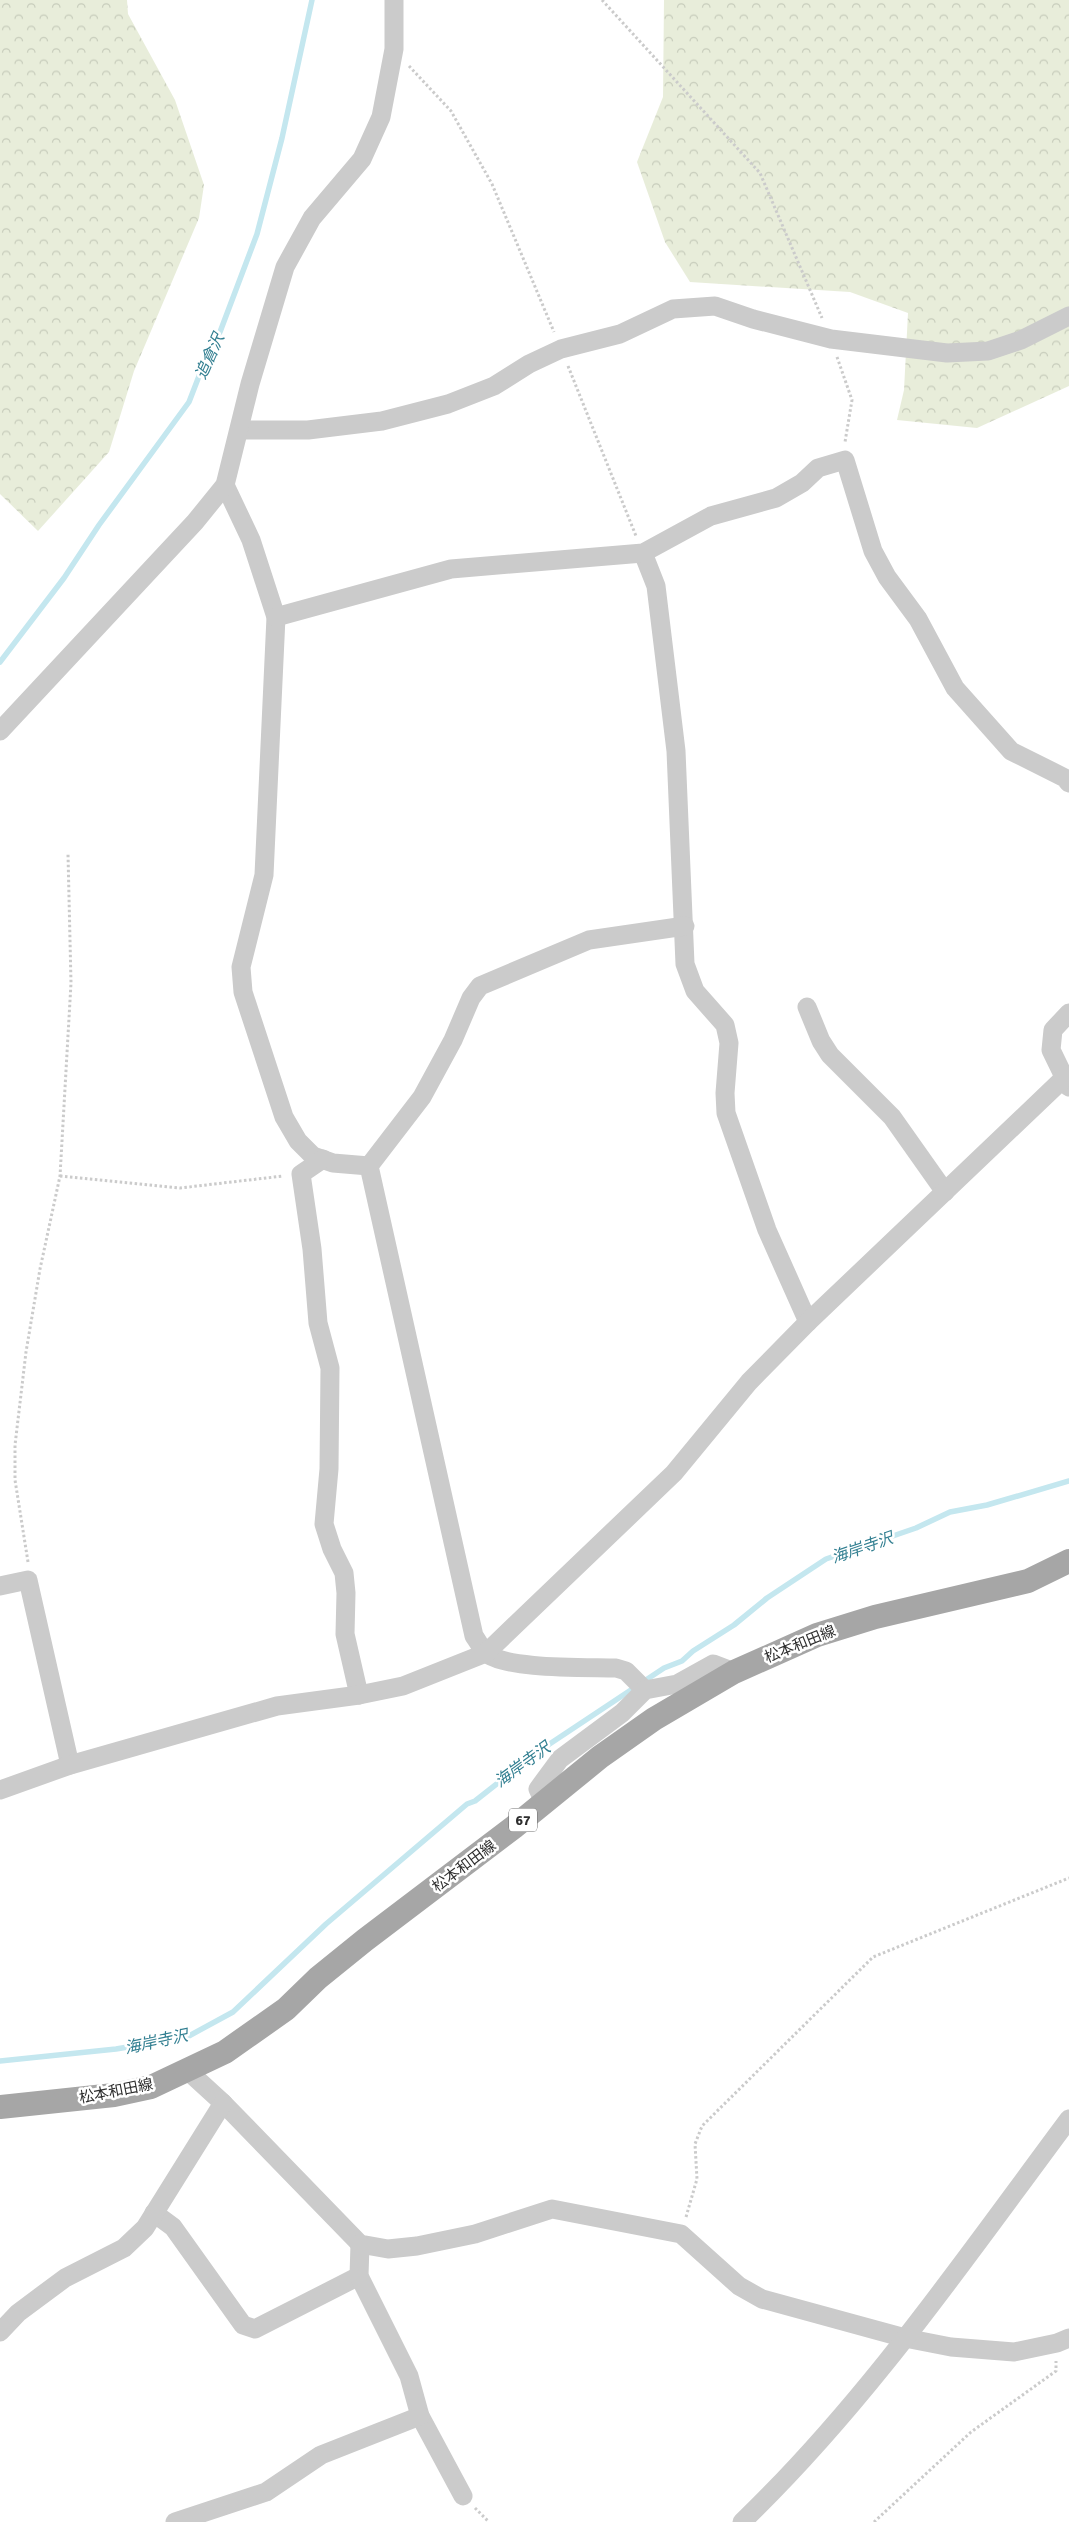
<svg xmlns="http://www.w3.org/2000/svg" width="1069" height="2522" font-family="Signika,'Noto Sans JP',sans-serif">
<defs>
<pattern id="forest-crowns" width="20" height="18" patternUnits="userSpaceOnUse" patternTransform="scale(1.25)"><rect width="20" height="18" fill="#e8edda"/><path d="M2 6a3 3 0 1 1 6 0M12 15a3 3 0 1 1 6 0" fill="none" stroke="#c7ccbb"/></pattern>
</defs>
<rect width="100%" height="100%" fill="#fff"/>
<g fill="url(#forest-crowns)">
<path d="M0,0h127l1,14 47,86 29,85 -5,33 -65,153 -25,81 -71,79 -38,-37z"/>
<path d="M664,0h405v386l-92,42 -80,-8 7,-30 4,-77 -58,-21 -160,-10 -25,-40 -28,-80 26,-65z"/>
</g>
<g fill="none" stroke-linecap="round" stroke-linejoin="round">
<g stroke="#c4e7ef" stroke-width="5.5">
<path d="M0,662l64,-84 35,-53 90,-123 22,-57 9,-13 37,-98 25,-96 30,-138"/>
<path d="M0,2061l116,-12 71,-12 46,-25 93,-88 141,-120 8,-3 61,-48 128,-85 18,-7 11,-10 41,-26 33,-27 59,-39 90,-31 34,-16 37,-7 82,-24"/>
</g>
<g stroke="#cbcbcb" stroke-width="3" stroke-dasharray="2.5 2.5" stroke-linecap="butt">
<path d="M602,0l158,173 62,145"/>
<path d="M409,66l42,45 41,73 62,148"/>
<path d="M837,357l15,43 -7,42"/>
<path d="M568,366l68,170"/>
<path d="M60,1176l120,12 103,-12"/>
<path d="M28,1562l-13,-82v-35l11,-93 14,-83 20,-93 11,-193 -3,-129"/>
<path d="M686,2217l11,-38 -2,-35 7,-18 171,-169 196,-79"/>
<path d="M475,2508l14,14"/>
<path d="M874,2522l97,-90 85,-61v-10"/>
</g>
<g stroke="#cbcbcb" stroke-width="19">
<path d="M240,430h68l74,-9 66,-17 46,-18 35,-22 32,-15 59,-15 53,-25 42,-3 38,13 78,20 116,14 41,-2 33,-11 48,-24"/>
<path d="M225,485l26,55 25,77 -12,258 -23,92 2,25 41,125 14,24 15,15 20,7 36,3"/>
<path d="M643,553l13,33 20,165 9,213 10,27 30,34 4,18 -4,50 1,20 41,117 41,92"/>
<path d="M276,617l175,-48 192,-16 68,-37 65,-18 26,-15 16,-15 27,-8 28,91 14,26 31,42 37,69 56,63 54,27 4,5"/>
<path d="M0,731l195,-209 30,-37 25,-101 35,-117 27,-49 50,-59 19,-42 13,-68v-49"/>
<path d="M807,1007l14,34 9,14 62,62 53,75"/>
<path d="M1069,1013l-16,17 -2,20 18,37"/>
<path d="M323,1159l-22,15 11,75 6,74 12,45 -1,101 -5,55 8,25 12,24 2,20 -1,41 14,61"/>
<path d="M0,1586l28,-6 42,185"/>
<path d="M645,1690l-19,-19 -10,-3c-28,-1 -112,2 -131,-16 -4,-4 -7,-11 -11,-16l-105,-470 53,-69 31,-57 18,-42 9,-12 109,-46 96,-14"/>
<path d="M0,1790l70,-25 207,-59 82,-11 44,-9 83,-33 188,-180 75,-91 59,-60 255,-243"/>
<path d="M544,1802l-6,-13 22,-30 62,-46 23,-23 32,-6 36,-20 21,8"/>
<path d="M188,2071l35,32 137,141 28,5 29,-3 58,-12 77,-25 129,25 58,52 23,13 143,39 46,9 63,5 43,-9 12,-5"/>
<path d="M154,2213l19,14 70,98 12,4 104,-53"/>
<path d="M360,2244l-1,32 50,100 11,40 43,80"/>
<path d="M0,2332l18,-19 47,-35 59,-30 21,-20 78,-125"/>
<path d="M175,2522l91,-30 55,-37 99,-39"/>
<path d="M742,2522c125,-120 224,-265 327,-403"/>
</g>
<path stroke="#a6a6a6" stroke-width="24" d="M0,2107l114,-12 37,-8 74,-35 61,-43 32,-31 47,-38 149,-113 86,-70 54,-38 80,-47 83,-37 58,-18 153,-36 41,-20"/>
</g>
<g text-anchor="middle" stroke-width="5" stroke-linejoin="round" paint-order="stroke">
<rect fill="#fff" stroke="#6d6d6d" stroke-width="1" x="509" y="1808.5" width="28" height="23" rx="4"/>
<g font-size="14" font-weight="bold" fill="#2e2e2e">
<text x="523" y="1825">67</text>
</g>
<g font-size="15" fill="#2e2e2e" stroke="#fff">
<text transform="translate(800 1644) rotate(-22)" y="5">松本和田線</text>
<text transform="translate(464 1866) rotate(-37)" y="5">松本和田線</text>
<text transform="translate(116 2091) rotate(-11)" y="5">松本和田線</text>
</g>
<g font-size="16" font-style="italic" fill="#327f91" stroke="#fff">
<text transform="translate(209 356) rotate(-66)" y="6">追倉沢</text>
<text transform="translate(862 1547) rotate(-19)" y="6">海岸寺沢</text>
<text transform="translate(522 1764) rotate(-36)" y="6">海岸寺沢</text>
<text transform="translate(156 2041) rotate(-12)" y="6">海岸寺沢</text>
</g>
</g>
</svg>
